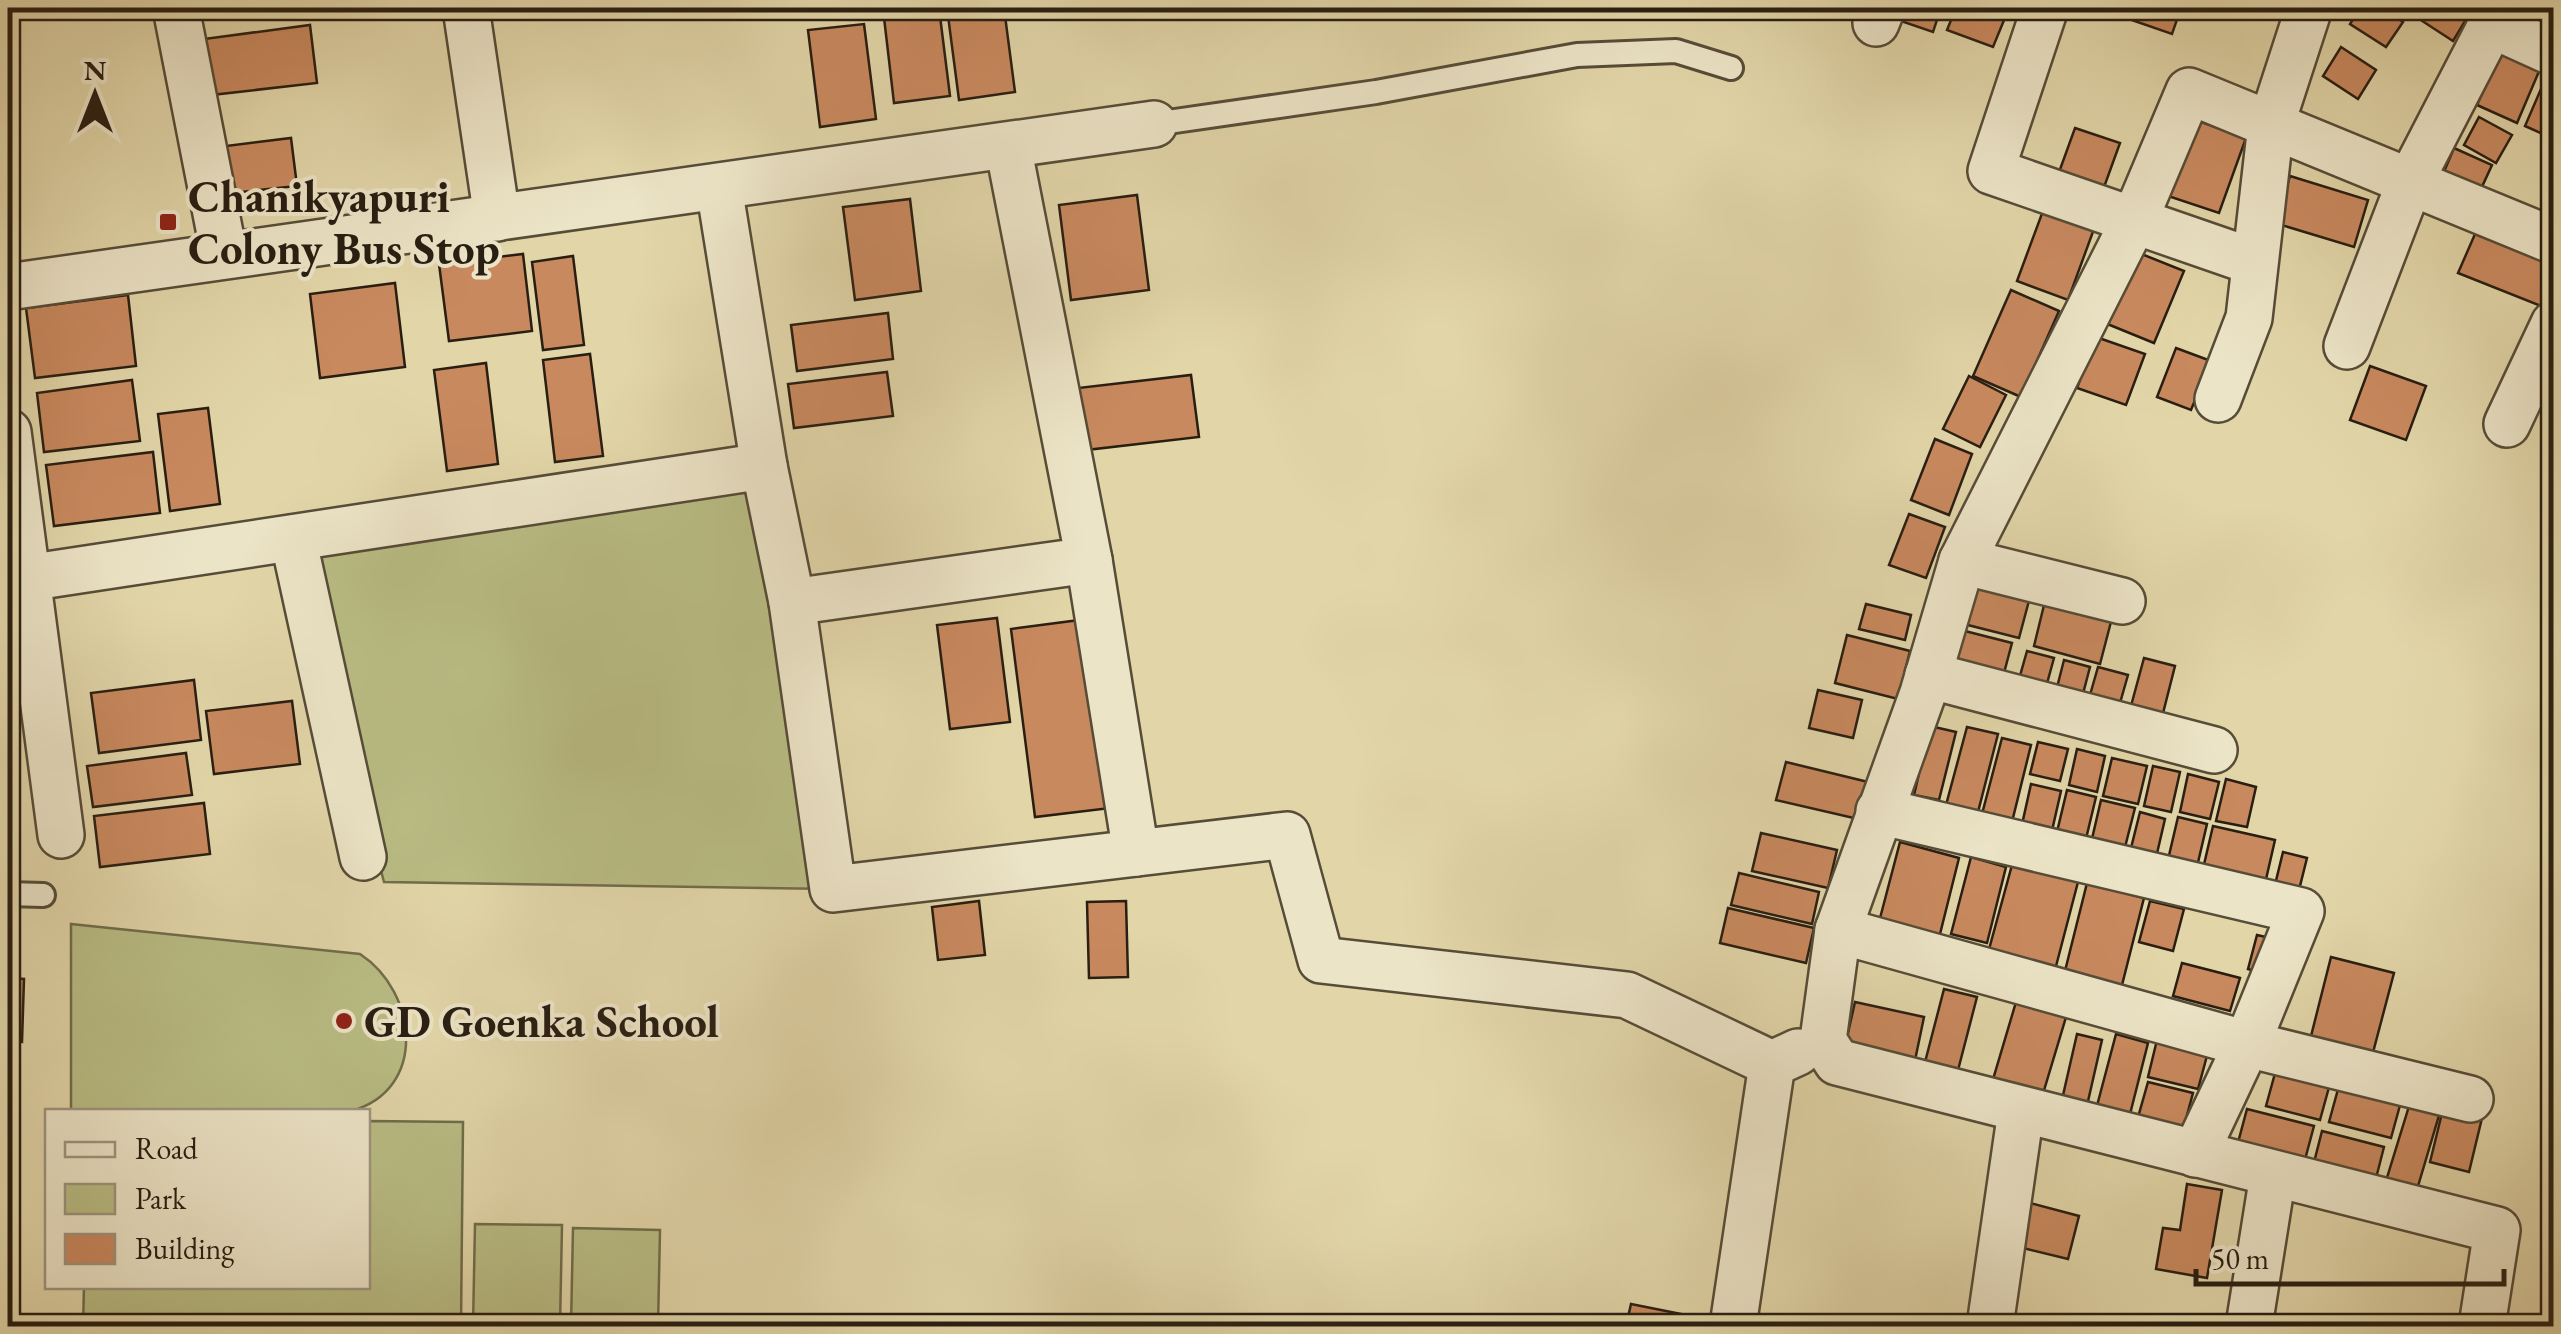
<svg xmlns="http://www.w3.org/2000/svg" width="2561" height="1334" font-family="'EB Garamond',serif">
<rect width="100%" height="100%" fill="#e2d6a9"/>
<filter id="stains"><feTurbulence type="fractalNoise" baseFrequency=".002" numOctaves="4"/><feColorMatrix values="0 0 0 0 .2 0 0 0 0 .09 0 0 0 0 .02 0 0 0 .5 -.17"/></filter>
<radialGradient id="worn" r=".72"><stop offset=".6" stop-color="#630" stop-opacity="0"/><stop offset="1" stop-color="#630" stop-opacity=".3"/></radialGradient>
<g fill="#b9bc84" stroke="#706d4b" stroke-width="2.5">
<path d="M764,466l69,423 -449,-7 -91,-344z"/>
<path d="M71,924l289,30c58,38 68,136 -9,157h-280z"/>
<path d="M368,1121l95,1 -2,204h-378l1,-39 284,-1z"/>
<path d="M475,1224l87,1 -2,101h-87z"/>
<path d="M573,1228l87,2 -2,96h-87z"/>
</g>
<g fill="#c9895f" stroke="#281e12" stroke-width="2.5">
<path d="M485,8h97l-96,12z"/>
<path d="M939,8l11,88 -56,7 -11,-94z"/>
<path d="M947,8h57l11,84 -56,8z"/>
<path d="M1899,8h42l-8,24 -38,-13z"/>
<path d="M1956,8h53l-16,39 -46,-17z"/>
<path d="M2123,8h58l-9,26 -52,-18z"/>
<path d="M2360,8h21l22,14 -17,25 -36,-23z"/>
<path d="M2414,8h59l-20,33 -43,-28z"/>
<path d="M864,24l12,95 -56,8 -12,-97z"/>
<path d="M310,25l7,58 -106,12 -7,-56z"/>
<path d="M2503,45l40,17 -26,61 -40,-18z"/>
<path d="M2341,47l35,23 -18,29 -35,-23z"/>
<path d="M2550,68l4,1v70l-29,-13z"/>
<path d="M2479,117l33,18 -16,28 -32,-18z"/>
<path d="M2193,119l53,19 -27,75 -54,-18z"/>
<path d="M2075,128l45,15 -17,47 -45,-15z"/>
<path d="M291,138l6,48 -65,7 -6,-47z"/>
<path d="M2454,148l38,17 -12,26 -37,-17z"/>
<path d="M2290,176l78,24 -14,47 -79,-24z"/>
<path d="M1137,195l12,95 -78,10 -12,-95z"/>
<path d="M910,199l11,92 -66,9 -12,-93z"/>
<path d="M2047,200l51,18 -30,82 -51,-19z"/>
<path d="M2475,234l79,31v23l-8,20 -88,-35z"/>
<path d="M2129,249l55,22 -30,72 -54,-22z"/>
<path d="M523,254l9,77 -83,10 -10,-77z"/>
<path d="M573,256l11,89 -41,5 -11,-88z"/>
<path d="M395,283l10,84 -85,11 -10,-84z"/>
<path d="M2011,290l48,21 -38,86 -48,-21z"/>
<path d="M128,295l8,71 -101,12 -9,-70z"/>
<path d="M888,313l5,46 -96,12 -6,-46z"/>
<path d="M2096,337l49,17 -19,51 -49,-17z"/>
<path d="M2176,348l35,13 -20,49 -34,-13z"/>
<path d="M590,354l13,102 -48,6 -12,-102z"/>
<path d="M486,363l12,101 -51,7 -13,-101z"/>
<path d="M2370,366l56,20 -20,54 -56,-20z"/>
<path d="M887,372l6,44 -99,12 -6,-44z"/>
<path d="M1191,375l8,62 -113,13 -8,-62z"/>
<path d="M1969,376l37,19 -26,52 -37,-18z"/>
<path d="M132,380l8,61 -96,11 -7,-59z"/>
<path d="M208,408l12,96 -50,7 -12,-97z"/>
<path d="M1935,439l37,15 -23,61 -38,-15z"/>
<path d="M153,452l7,61 -106,13 -8,-61z"/>
<path d="M1909,514l36,13 -19,51 -37,-13z"/>
<path d="M1971,582l59,15 -11,41 -59,-15z"/>
<path d="M2045,601l67,17 -12,46 -66,-18z"/>
<path d="M1866,604l45,11 -6,25 -46,-11z"/>
<path d="M997,618l13,104 -60,7 -13,-104z"/>
<path d="M1095,618l24,189 -84,10 -24,-188z"/>
<path d="M1957,629l55,14 -12,45 -54,-15z"/>
<path d="M1847,635l63,16 -12,48 -63,-16z"/>
<path d="M2027,651l27,7 -11,40 -27,-8z"/>
<path d="M2144,658l31,8 -15,59 -32,-8z"/>
<path d="M2064,660l26,7 -11,42 -26,-6z"/>
<path d="M2098,667l30,8 -12,42 -30,-8z"/>
<path d="M194,680l7,60 -102,13 -8,-60z"/>
<path d="M1818,690l44,10 -9,38 -44,-10z"/>
<path d="M292,701l8,63 -86,10 -8,-63z"/>
<path d="M8,707l7,55 -7,1z"/>
<path d="M1930,726l26,6 -17,68 -25,-5z"/>
<path d="M1967,727l31,7 -20,78 -32,-7z"/>
<path d="M2002,738l29,7 -19,77 -30,-8z"/>
<path d="M2038,742l30,7 -8,32 -30,-7z"/>
<path d="M2077,749l28,7 -8,36 -28,-7z"/>
<path d="M186,753l6,42 -99,12 -6,-41z"/>
<path d="M2112,758l35,8 -9,38 -35,-8z"/>
<path d="M1786,762l82,20 -10,37 -82,-19z"/>
<path d="M2153,766l27,6 -9,40 -27,-6z"/>
<path d="M2188,774l31,8 -9,37 -30,-7z"/>
<path d="M2226,779l30,8 -9,40 -31,-6z"/>
<path d="M2031,784l30,7 -10,44 -30,-6z"/>
<path d="M2067,790l29,7 -11,46 -29,-7z"/>
<path d="M2101,800l34,8 -11,43 -33,-8z"/>
<path d="M204,803l6,51 -110,13 -6,-51z"/>
<path d="M2140,812l25,7 -10,43 -26,-6z"/>
<path d="M2178,817l29,7 -11,47 -29,-7z"/>
<path d="M2213,826l62,14 -11,48 -62,-15z"/>
<path d="M1761,833l76,17 -9,38 -76,-17z"/>
<path d="M1900,842l59,16 -20,80 -60,-16z"/>
<path d="M2283,852l24,6 -11,44 -24,-5z"/>
<path d="M1971,857l35,10 -19,76 -36,-9z"/>
<path d="M2012,865l66,17 -23,88 -67,-17z"/>
<path d="M1739,873l80,19 -7,32 -81,-19z"/>
<path d="M2087,883l57,15 -23,91 -57,-14z"/>
<path d="M979,901l6,54 -47,5 -6,-53z"/>
<path d="M1126,901l2,76 -39,1 -2,-76z"/>
<path d="M2150,901l34,8 -11,42 -34,-9z"/>
<path d="M1728,908l86,20 -8,35 -86,-20z"/>
<path d="M2257,935l26,6 -9,35 -26,-7z"/>
<path d="M2331,957l63,16 -23,87 -62,-16z"/>
<path d="M2182,963l58,15 -10,33 -57,-15z"/>
<path d="M8,978l16,1 -2,63 -14,-1z"/>
<path d="M1944,989l33,8 -20,77 -33,-8z"/>
<path d="M1855,1002l69,15 -11,53 -70,-15z"/>
<path d="M2016,1002l50,15 -27,90 -50,-14z"/>
<path d="M2077,1034l25,6 -16,70 -25,-6z"/>
<path d="M2116,1034l32,9 -21,83 -33,-9z"/>
<path d="M2157,1040l51,12 -10,37 -50,-12z"/>
<path d="M2277,1066l54,14 -11,40 -54,-14z"/>
<path d="M2148,1082l45,11 -13,48 -45,-13z"/>
<path d="M2340,1082l62,16 -11,40 -62,-16z"/>
<path d="M2410,1103l30,9 -27,91 -31,-9z"/>
<path d="M2247,1109l67,17 -11,41 -67,-17z"/>
<path d="M2443,1109l39,9 -13,54 -39,-10z"/>
<path d="M2322,1131l62,16 -11,43 -62,-16z"/>
<path d="M2187,1184l35,6 -15,88 -51,-9 7,-41 17,2z"/>
<path d="M2030,1203l49,13 -11,43 -49,-12z"/>
<path d="M1631,1304l70,14 -2,8h-73z"/>
</g>
<g fill="none" stroke-linecap="round" stroke-linejoin="round">
<g stroke="#564c38" stroke-width="28">
<g id="lane">
<path d="M1154,124l222,-32 201,-37 99,-4 55,17"/>
<path d="M8,894l35,1"/>
</g>
</g>
<g stroke="#564c38" stroke-width="50">
<g id="street">
<path d="M176,8l48,246"/>
<path d="M466,8l31,210"/>
<path d="M2045,8l-54,163 263,91"/>
<path d="M1876,23l6,-15"/>
<path d="M2490,24l64,29"/>
<path d="M719,187l45,279 28,136 41,287 454,-54 34,125 306,35 145,69"/>
<path d="M8,287l1146,-163"/>
<path d="M2347,346l63,-164 90,-174"/>
<path d="M2218,399l31,-81 22,-193 38,-117"/>
<path d="M2507,424l47,-100"/>
<path d="M8,432l53,403"/>
<path d="M293,538l70,319"/>
<path d="M1089,560l47,293"/>
<path d="M1962,561l160,40"/>
<path d="M27,578l737,-112"/>
<path d="M792,602l297,-42 -81,-414"/>
<path d="M1928,675l286,75"/>
<path d="M1879,811l422,100 -54,133 -52,110"/>
<path d="M1838,930l409,114 223,55"/>
<path d="M1733,1326l39,-262 26,-12"/>
<path d="M1990,1326l31,-215"/>
<path d="M2249,1326l24,-151"/>
<path d="M2482,1326l15,-96 -660,-168 -14,-22 15,-110 85,-237 39,-132 173,-342 54,-128 365,150"/>
</g>
</g>
<use href="#lane" stroke="#ece4c7" stroke-width="22"/>
<use href="#street" stroke="#ece4c7" stroke-width="45"/>
</g>
<g fill="#8f2418" stroke="#ece4c7" stroke-width="4">
<rect x="158" y="212" width="20" height="20" rx="5"/>
<circle cx="344" cy="1021" r="10"/>
</g>
<g text-anchor="middle" stroke-width="8" stroke-linejoin="round" paint-order="stroke">
<g font-size="45" font-weight="bold" fill="#281e12" stroke="#ece4c7" text-anchor="start">
<text x="188" y="212">Chanikyapuri<tspan x="188" dy="52">Colony Bus Stop</tspan></text>
<text x="364" y="1037">GD Goenka School</text>
</g>
</g>
<rect width="2561" height="1334" fill="none" stroke="#e2d6a9" stroke-width="40"/>
<rect x="10" y="10" width="2541" height="1314" fill="none" stroke="#281e12" stroke-width="5"/>
<rect x="20" y="20" width="2521" height="1294" fill="none" stroke="#281e12" stroke-width="2.5"/>
<rect x="45" y="1109" width="325" height="180" fill="#ece4c7" stroke="#9e957f" stroke-width="2.5"/>
<rect x="65" y="1142" width="50" height="15" fill="#ece4c7" stroke="#9e957f" stroke-width="2.5"/>
<text x="135" y="1159" font-size="30" fill="#281e12">Road</text>
<rect x="65" y="1184" width="50" height="30" fill="#b9bc84" stroke="#9e957f" stroke-width="2.5"/>
<text x="135" y="1209" font-size="30" fill="#281e12">Park</text>
<rect x="65" y="1234" width="50" height="30" fill="#c9895f" stroke="#9e957f" stroke-width="2.5"/>
<text x="135" y="1259" font-size="30" fill="#281e12">Building</text>
<g transform="translate(95 95)" stroke="#ece4c7" stroke-width="8" paint-order="stroke">
<path d="M0-8L18 38L0 25L-18 38Z" fill="#281e12"/>
<text y="-15" font-size="28" font-weight="bold" text-anchor="middle" fill="#281e12">N</text>
</g>
<path d="M2196 1269v15h308v-15" fill="none" stroke="#281e12" stroke-width="5"/>
<text x="2211" y="1269" font-size="30" fill="#281e12" stroke="#ece4c7" stroke-width="8" paint-order="stroke">50 m</text>
<rect width="100%" height="100%" filter="url(#stains)"/>
<rect width="100%" height="100%" fill="url(#worn)"/>
</svg>
